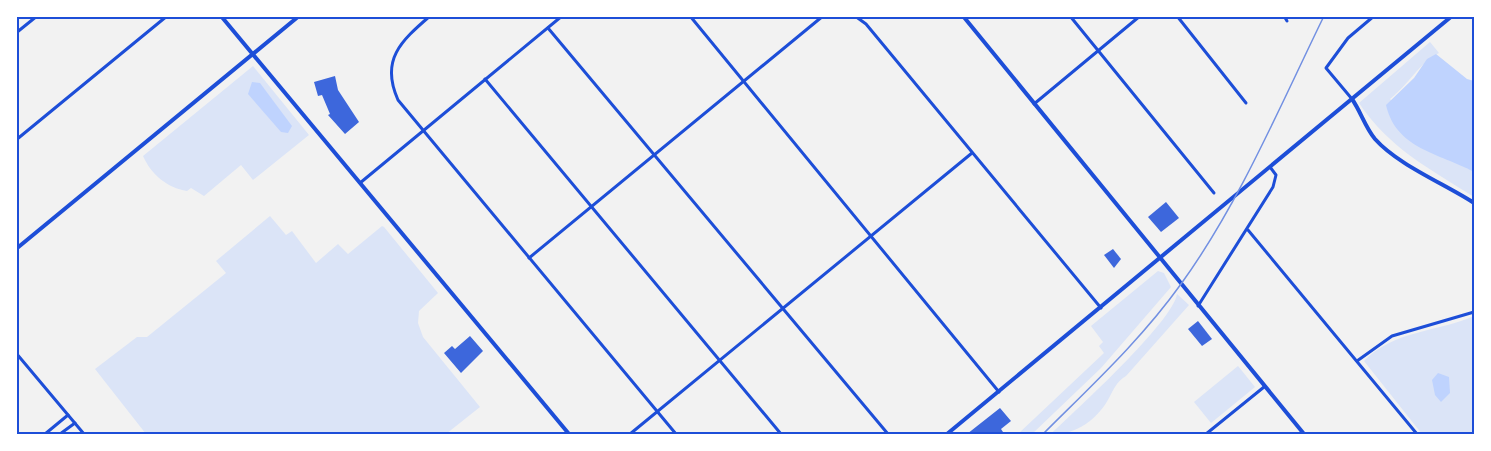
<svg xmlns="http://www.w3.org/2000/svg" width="1491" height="451" font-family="'Zilla Slab',serif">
<rect width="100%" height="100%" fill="#f2f2f2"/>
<g fill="#dbe4f7">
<path d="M1430,42l9,11c-19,9 -31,32 -49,46l61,61 23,12v25c-44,-28 -85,-49 -115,-94z"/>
<path d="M253,66l56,69 -56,45 -12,-15 -37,31 -13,-8 -4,3c-20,-3 -36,-17 -44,-35z"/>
<path d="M270,216l16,19 6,-4 24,32 22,-19 10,10 34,-28 2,1 54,66 -19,18 -1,12 5,14 57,70 -34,27h-300l-51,-65 42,-32h10l79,-64 -10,-12z"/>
<path d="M1158,271l6,2 7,14 -70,81 -69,66h-14l86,-81 -5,-7 4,-4 -12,-16z"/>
<path d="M1177,294l12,11 -63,71c-10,6 -12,13 -17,22 -12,22 -33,37 -58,36 25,-24 122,-112 126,-140z"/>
<path d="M1474,316v118h-52l-58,-73c30,-31 74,-29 110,-45z"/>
<path d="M1238,366l17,21 -44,36 -17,-21z"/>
</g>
<g fill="#bfd3fe">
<path d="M1436,54l31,25 7,2v91c-35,-19 -78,-23 -88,-67l28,-27 13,-19z"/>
<path d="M252,82l8,1 32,43 -4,7 -7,-1 -33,-38z"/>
<path d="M1438,373l11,4 1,16 -9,9 -6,-7 -3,-15z"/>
</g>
<g fill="#3d67dc">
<path d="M335,76l3,14 21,32 -14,12 -17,-19 2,-1 -8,-19 -4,1 -4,-14z"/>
<path d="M1166,202l13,16 -18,14 -13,-15z"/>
<path d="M1113,249l8,10 -7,9 -10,-13z"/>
<path d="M1198,321l14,18 -10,7 -14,-17z"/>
<path d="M470,336l13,15 -22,22 -17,-20 8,-7 3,3z"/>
<path d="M1000,408l11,13 -10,8 2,3 -3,2h-33z"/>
</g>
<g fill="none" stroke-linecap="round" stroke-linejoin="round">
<g stroke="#1d4ed8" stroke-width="3">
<path d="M430,16c-29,25 -50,44 -32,84l278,334"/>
<path d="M690,16l309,376"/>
<path d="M855,16l11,8 235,284"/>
<path d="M1070,16l144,177"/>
<path d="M1177,16l69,87"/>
<path d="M1284,16l3,5"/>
<path d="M548,28l340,406"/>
<path d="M16,33l21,-17"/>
<path d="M485,79l296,355"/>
<path d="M1352,99l-26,-31 22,-30 26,-22"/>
<path d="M1034,104l106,-88"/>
<path d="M16,140l151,-124"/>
<path d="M360,183l202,-167"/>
<path d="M1248,230l169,204"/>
<path d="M529,258l294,-242"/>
<path d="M1198,306l75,-119 3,-12 -6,-8"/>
<path d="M16,353l68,81"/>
<path d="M1357,361l35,-25 82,-24"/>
<path d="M45,434l23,-19"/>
<path d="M60,434l15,-11"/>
<path d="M630,434l342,-281"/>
<path d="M1206,434l58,-47"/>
</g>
<g stroke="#1d4ed8" stroke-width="4">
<path d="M963,16l341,418"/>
<path d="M1352,99c9,13 13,28 23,40 23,26 70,45 99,64"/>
<path d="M16,249l283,-233"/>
<path d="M947,434l505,-418"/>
</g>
<path stroke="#1d4ed8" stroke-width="4" d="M221,16l348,418"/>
<path stroke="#7290e2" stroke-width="1.5" d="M1043,434c48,-48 98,-94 138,-150 58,-80 99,-178 143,-268"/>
</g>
<rect width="1491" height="451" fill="none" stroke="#ffffff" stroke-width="36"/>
<rect x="18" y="18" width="1455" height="415" fill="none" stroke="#1d4ed8" stroke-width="2"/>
</svg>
